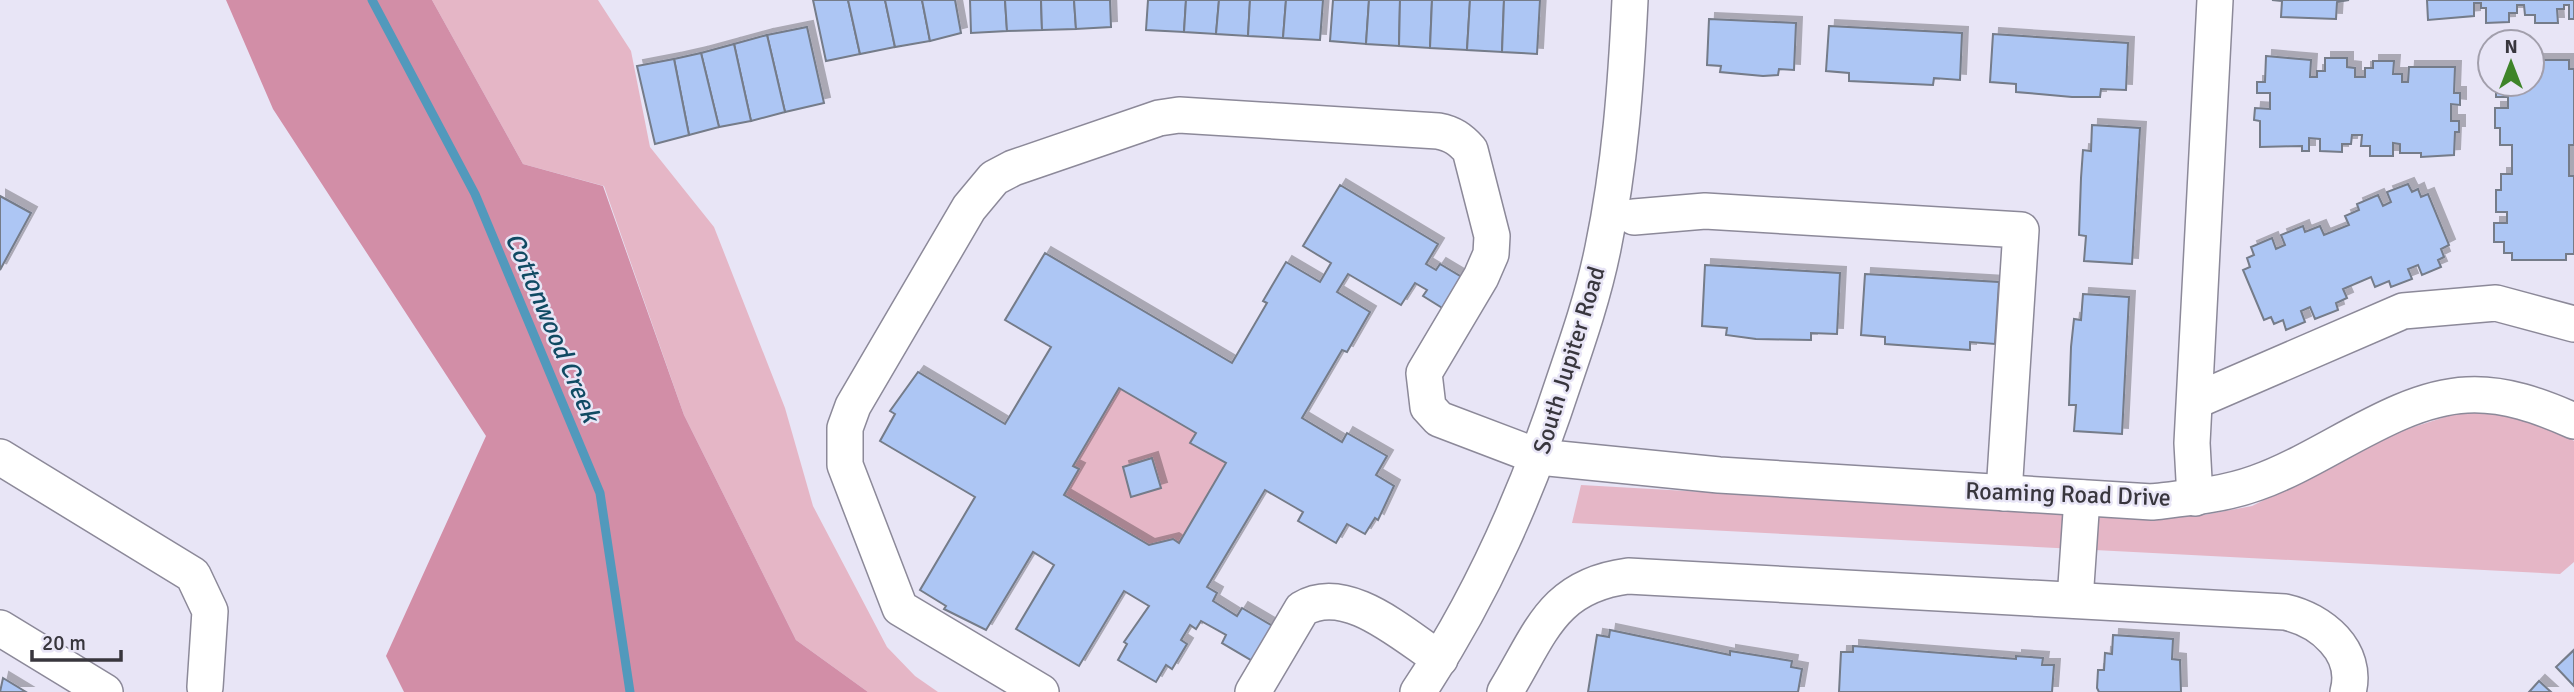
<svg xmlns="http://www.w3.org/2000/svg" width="2574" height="692" font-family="Signika,sans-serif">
<defs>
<filter id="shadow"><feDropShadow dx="6" dy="-6" stdDeviation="0" flood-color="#0004"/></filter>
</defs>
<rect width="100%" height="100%" fill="#e8e5f6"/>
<g fill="#e5b6c6">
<path d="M432,0h166l33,51 19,96 64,80 71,181 28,98 74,141 28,29 23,16h-70l-72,-52 -112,-225 -80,-229 -81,-22z"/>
<path d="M1119,388l77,45 -5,10 35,20 -47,80 -6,-4 -24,6 -85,-50 15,-25 -6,-4z"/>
<path d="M2461,412c39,2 80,4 113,29v121l-14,12 -988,-51 9,-38 425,24 198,6 48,-9 149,-75z"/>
</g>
<path fill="#d28ea7" d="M226,0h206l91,164 80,22 81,229 112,225 72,52h-464l-18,-36 100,-220 -213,-327z"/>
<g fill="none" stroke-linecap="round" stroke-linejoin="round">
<path stroke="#5299bc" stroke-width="9" d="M372,0l103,194 125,299 30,199"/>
</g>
<g fill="#adc6f4" stroke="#747b89" stroke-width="2" fill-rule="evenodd" filter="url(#shadow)">
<path d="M813,0h35l12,54 -34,7z"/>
<path d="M848,0h37l10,47 -35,7z"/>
<path d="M885,0h37l8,41 -35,6z"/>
<path d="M922,0h33l6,33 -31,8z"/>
<path d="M970,0h35l2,31 -36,2z"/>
<path d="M1005,0h36l1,30 -35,1z"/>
<path d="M1041,0h33l2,29 -34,1z"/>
<path d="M1074,0h36l1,27 -35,2z"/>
<path d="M1148,0h38l-2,32 -38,-2z"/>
<path d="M1186,0h33l-3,34 -32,-2z"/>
<path d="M1219,0h31l-2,36 -32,-2z"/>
<path d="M1250,0h36l-3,38 -35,-2z"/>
<path d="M1286,0h37l-3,40 -37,-2z"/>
<path d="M1333,0h36l-3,44 -36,-3z"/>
<path d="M1369,0h31l-1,46 -33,-2z"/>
<path d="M1400,0h32l-2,48 -31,-2z"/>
<path d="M1432,0h38l-3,50 -37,-2z"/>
<path d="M1470,0h34l-2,52 -35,-2z"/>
<path d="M1504,0h36l-3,54 -35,-2z"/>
<path d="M2272,0h77l-12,2 -1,17 -55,-2 1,-16z"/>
<path d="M2427,0h147v19h-5v-14h-5v4h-7l1,14h-23v-8h-10l-1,-10h-7v8h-8v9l-23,1v-15h-5v-5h-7v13l-46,4z"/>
<path d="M1709,19l87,4 -2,47 -15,-1 -1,6 -15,1 -43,-4 1,-6 -14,-1z"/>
<path d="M1829,26l133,7 -2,47 -26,-2 -1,7 -84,-4v-8l-23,-2z"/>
<path d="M807,27l17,76 -39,9 -18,-77z"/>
<path d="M1993,34l135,9 -2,47 -25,-1 -1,8h-28l-56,-5v-8l-26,-2z"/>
<path d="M767,35l18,77 -34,9 -17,-77z"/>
<path d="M734,44l17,77 -32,6 -18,-74z"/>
<path d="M701,53l18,74 -30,8 -15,-76z"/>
<path d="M2266,56l45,4 -1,17h7v-6h8v-13h22v9l8,1v9h10v-9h8v-7h21l-1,13h9v8h6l1,-15h46l-1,26h6v12l-9,-1v17h8v11h-4l-1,23 -33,2v-4h-21v-9l-7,-1v13h-23v-10h-9l1,-11h-10l-1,9h-9v8l-22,-1v-12l-11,-1v13h-7v-5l-42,1v-26l-6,-1 1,-12 15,1v-16h-13v-11h8z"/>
<path d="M674,59l15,76 -34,9 -18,-78z"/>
<path d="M2532,60h37v9h5v76h-5v31h5v78h-8v6h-54v-7h-8v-11h-10v-19h13v-11h-11v-22h5v-16h11v-29h-12v-17h-5v-20h13v-11h-12v-13h36z"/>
<path d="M2092,125l48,3 -8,136 -48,-3 2,-25 -7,-1 2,-57 2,-28 8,1z"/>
<path d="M2408,184l4,8 6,-3 3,8 7,-3 21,51 -8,4 3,8 -6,3 3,7 -19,8 -4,-10 -10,4 4,10 -21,8 -2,-6 -14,6 -4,-10 -28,12 4,9 -11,5 2,7 -23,9 -5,-12 -9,4 4,11 -19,8 -3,-10 -9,4 -3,-7 -7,3 -21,-50 7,-3 -3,-9 7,-3 -3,-8 21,-9 4,11 9,-4 -4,-10 22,-9 2,6 15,-6 4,9 25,-10 -4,-9 14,-6 -2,-6 21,-9 5,11 8,-4 -4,-10z"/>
<path d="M1340,185l98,59 -12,20 10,6 4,-6 25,15 -13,35 -29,-18 4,-6 -12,-7 -14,22 -53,-31 -11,18 33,20 -23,40 -5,-2 -40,68 40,24 5,-9 40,23 -11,19 18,11 -16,34 -3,-2 -10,16 -18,-10 -11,19 -38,-22 5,-9 -38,-22 -58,97 10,6 -4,8 24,15 5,-8 34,20 -20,35 -34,-20 4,-8 -25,-14 -5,8 -6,-4 -9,15 6,4 -15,25 -6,-4 -10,17 -38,-22 9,-16 -3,-2 25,-36 -25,-15 -45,75 -63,-37 38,-64 -21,-13 -47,78 -42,-21 2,-3 -26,-16 55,-93 -95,-56 15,-27 -5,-3 28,-39 87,52 46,-77 -46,-27 40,-67 187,110 35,-60 -4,-2 23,-39 34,20 11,-19 -28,-17zM1119,388l77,45 -6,10 36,20 -47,80 -6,-4 -24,6 -85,-50 15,-26 -6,-3z"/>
<path d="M0,196l31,17 -31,57z"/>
<path d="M1705,265l135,8 -3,61 -26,-1v7l-55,-1 -30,-4 1,-7 -25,-2z"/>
<path d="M1865,274l134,8 -4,62 -25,-2v8l-58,-4 -27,-2v-7l-24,-2z"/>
<path d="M2083,294l46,3 -7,137 -48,-3 2,-26h-7l2,-58 3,-28 7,1z"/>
<path d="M1152,458l9,30 -30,9 -8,-30z"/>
<path d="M1610,630l120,25v-4l62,10 -1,6 11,2 -4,23h-210l9,-57 12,2z"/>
<path d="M2113,635l60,4 -1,20 8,1 1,32h-82l-2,-4 1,-18h6l1,-17 7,1z"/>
<path d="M1853,646l163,13v-3l27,2 -1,7h12l-2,27h-213l2,-40h12z"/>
<path d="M2574,650v36l-18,-19z"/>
<path d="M3,678l23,14h-26z"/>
<path d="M2539,681l12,11h-22z"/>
</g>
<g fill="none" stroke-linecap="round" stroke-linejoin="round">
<g stroke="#8c8999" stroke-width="38">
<g id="minor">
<path d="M1634,217l71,-6 316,19 -17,263"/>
<path d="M2195,401l208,-90 93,-8 78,21"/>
<path d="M0,457l193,118 17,36 -5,76"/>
<path d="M2195,498l-3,-55 23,-443"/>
<path d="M2075,600l7,-102"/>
<path d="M0,628l105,64"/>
<path d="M1041,692l-141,-84 -55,-143v-37l8,-22 116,-198 25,-30 19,-10 146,-50 20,-3 259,16c15,3 22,8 32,19l22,86 -1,18 -10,23 -57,96 4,34 11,12 100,38 180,18 433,27c35,-4 71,-7 104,-19 67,-23 140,-85 211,-88 38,-2 73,11 107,26"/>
<path d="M1253,692l49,-83c44,-27 101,26 138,50"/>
<path d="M1418,692c65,-97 110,-201 146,-311 15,-44 30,-88 39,-133 17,-82 23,-165 27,-248"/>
<path d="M1505,692c36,-59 47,-106 123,-116l657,36c36,8 74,39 63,80"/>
</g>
</g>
<use href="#minor" stroke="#fff" stroke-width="35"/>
</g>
<g text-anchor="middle" stroke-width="5" stroke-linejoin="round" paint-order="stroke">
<g font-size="24" fill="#38363d" stroke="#e8e5f6">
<text transform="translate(1569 360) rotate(-73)" y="8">South Jupiter Road</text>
<text transform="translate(2068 494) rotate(2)" y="8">Roaming Road Drive</text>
</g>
<g font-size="26" font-style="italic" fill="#104a63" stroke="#e8e5f6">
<text transform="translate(553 327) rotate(67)" y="9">Cottonwood Creek</text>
</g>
</g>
<g transform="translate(2511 63)"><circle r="33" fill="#e8e5f6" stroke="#a29fac" stroke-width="2"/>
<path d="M0-5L12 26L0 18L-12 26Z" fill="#3e8429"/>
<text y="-10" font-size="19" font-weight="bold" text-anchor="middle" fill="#38363d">N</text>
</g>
<path d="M32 650v10h89v-10" fill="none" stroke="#38363d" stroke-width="3.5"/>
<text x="42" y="650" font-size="21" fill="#38363d" stroke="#e8e5f6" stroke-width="5" paint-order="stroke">20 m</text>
</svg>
